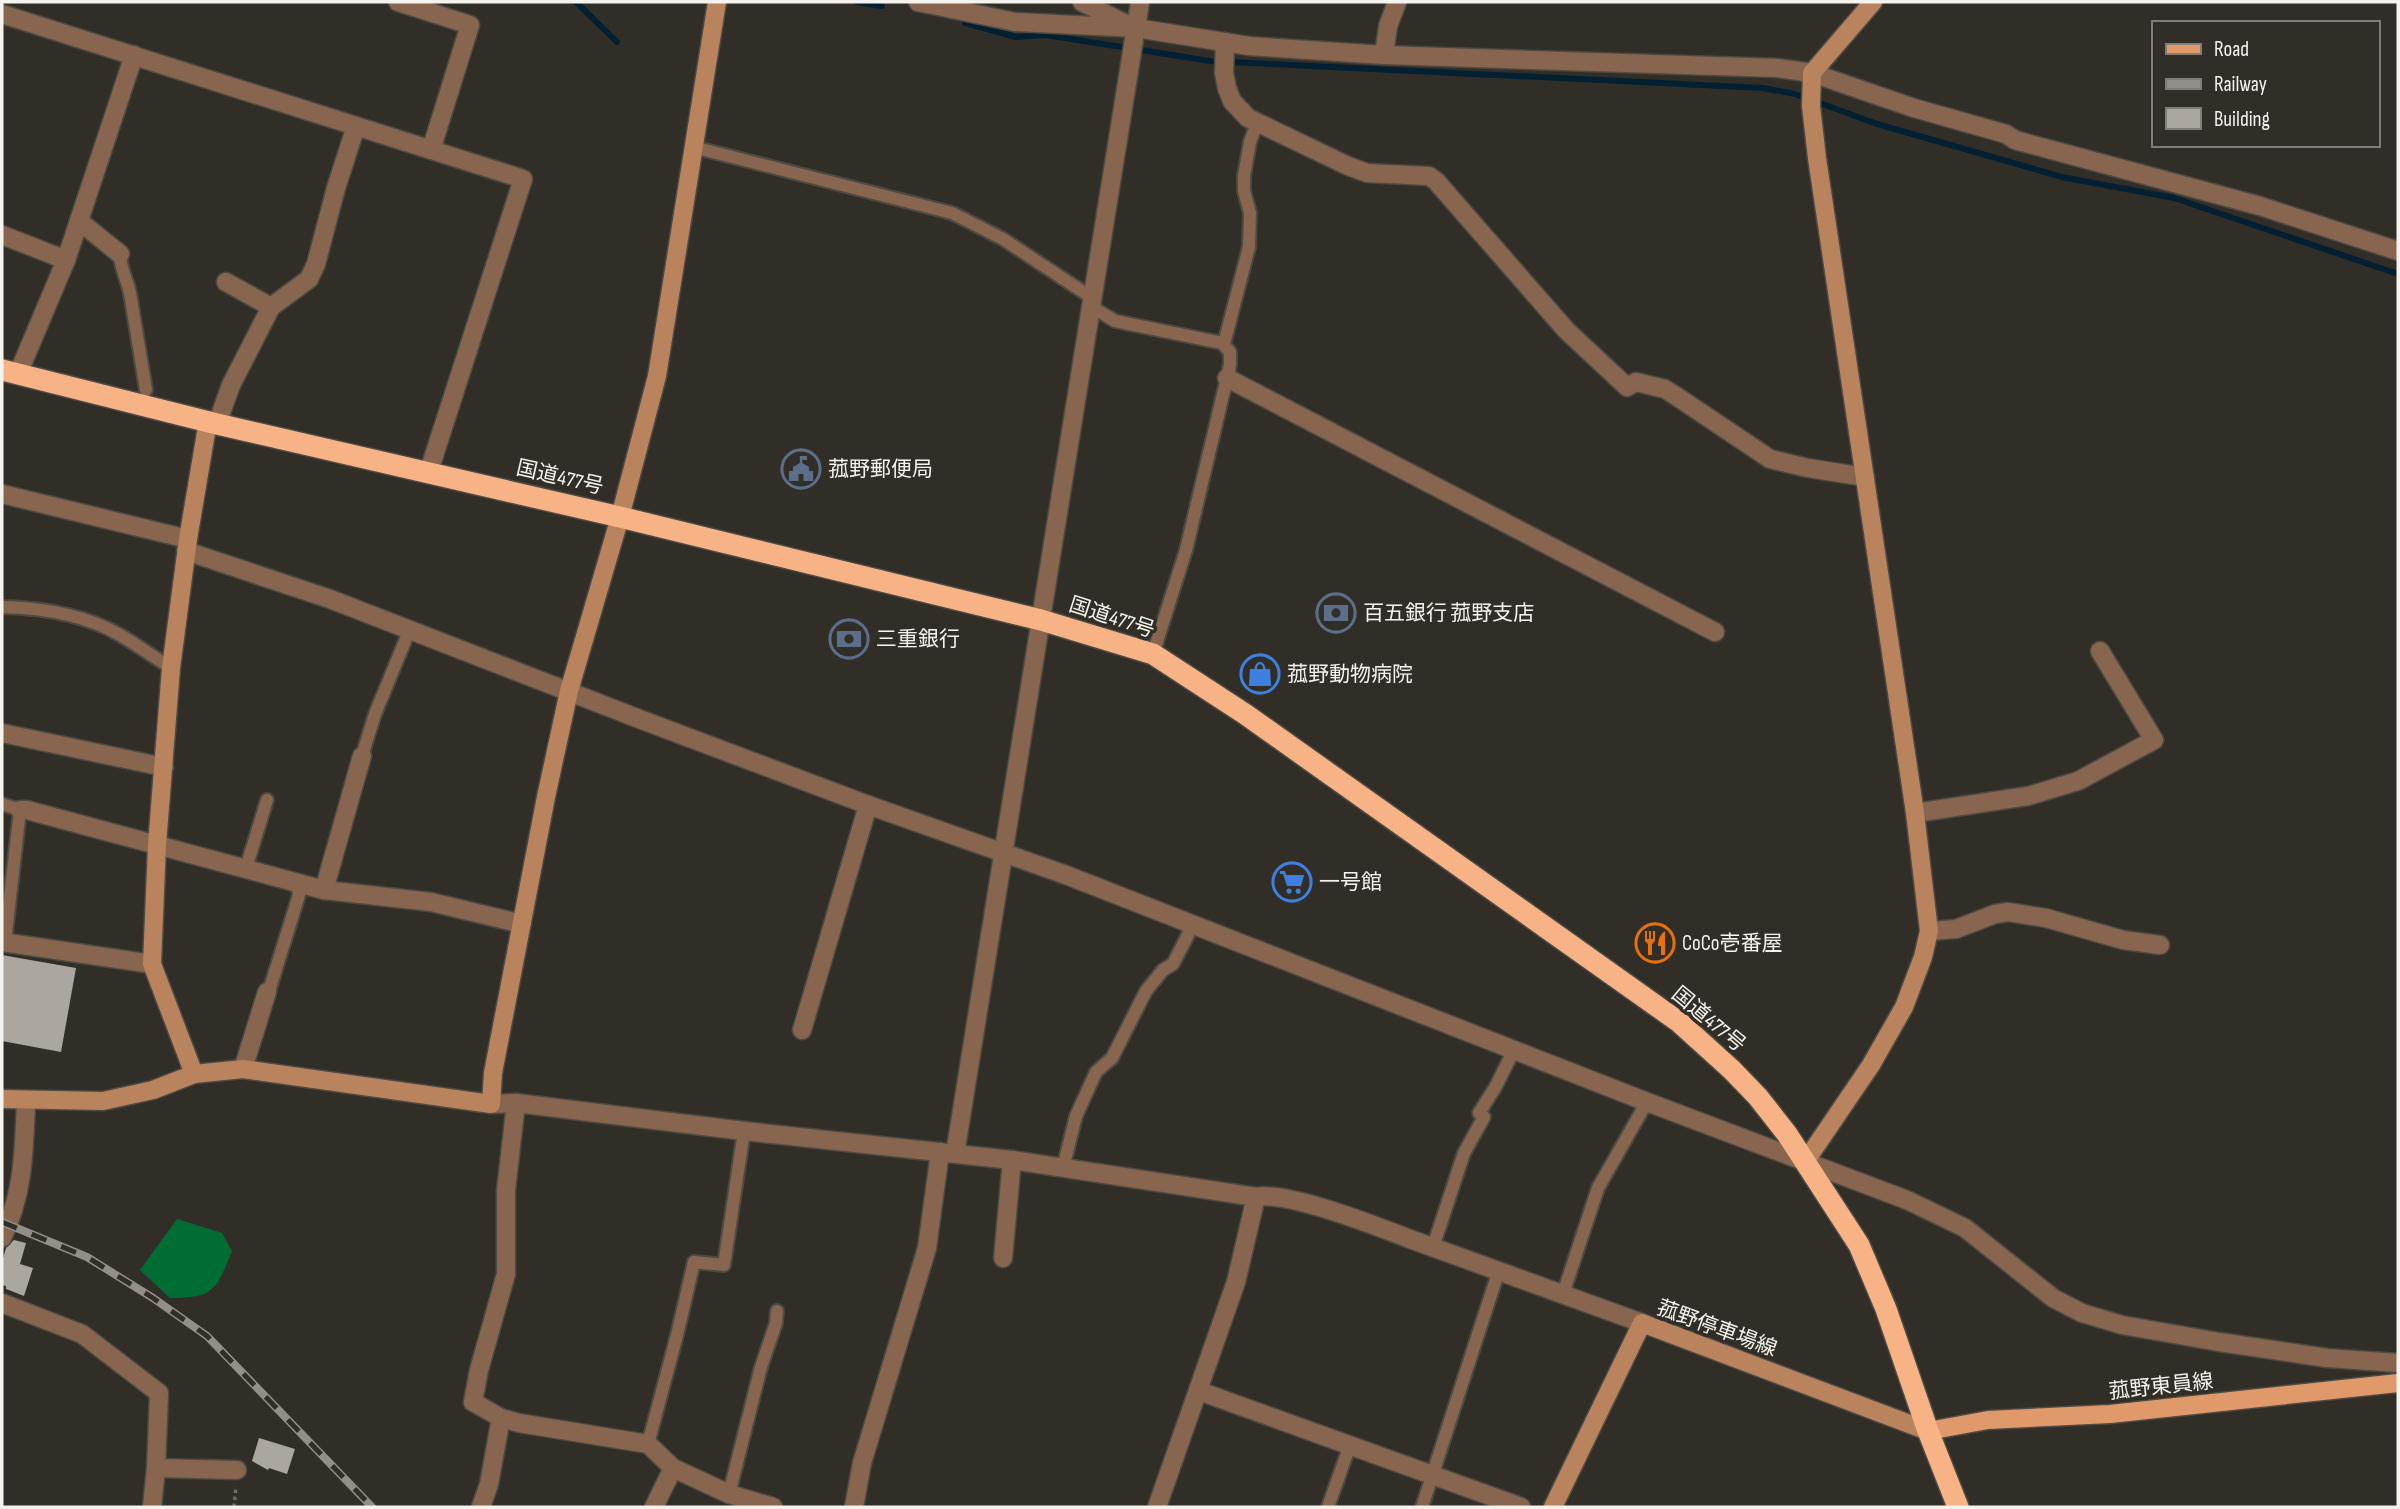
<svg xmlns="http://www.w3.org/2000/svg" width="2400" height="1509" font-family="'Sofia Sans Condensed','Noto Sans JP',sans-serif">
<rect width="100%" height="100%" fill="#312e27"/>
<path fill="#006d35" d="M177,1219l45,14 10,18c-16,39 -17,47 -62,47l-30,-28z"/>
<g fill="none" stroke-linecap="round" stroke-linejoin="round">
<g stroke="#022032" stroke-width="6">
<path d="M576,2l41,40"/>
<path d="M857,2l25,4"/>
<path d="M965,23l51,14 30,-2 164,26 553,27 32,6 82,30 185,53 112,21 224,76"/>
</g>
</g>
<g fill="#aba79f">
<path d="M2,955l74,13 -15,84 -59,-11z"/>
<path d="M14,1240l12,3 -6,21 13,4 -9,28 -18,-7v-3l-4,-1v-23l4,-14z"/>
<path d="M259,1438l36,11 -8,25 -18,-6 -1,2 -16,-9z"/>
</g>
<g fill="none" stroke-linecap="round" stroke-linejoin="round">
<g stroke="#4c4a43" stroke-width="16">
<g id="lane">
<path d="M693,147l259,66 51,26 91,60"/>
<path d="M120,254c0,14 7,25 10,39l16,97"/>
<path d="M1092,307l23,14 107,22 8,9v13l-44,185 -33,104"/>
<path d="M1222,343l3,-3 24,-93 1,-34 -6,-22v-15l6,-34 7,-19"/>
<path d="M2,607c40,1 82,7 118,28 17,10 34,22 51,33"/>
<path d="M362,756l13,-42 35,-85"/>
<path d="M2,804l18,6 -15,132"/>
<path d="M246,868l21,-68"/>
<path d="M267,992l3,-4 29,-93 -1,-12"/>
<path d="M1063,1168l13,-52 20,-44 16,-14 34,-67 17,-21 10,-6 20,-39"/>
<path d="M1433,1247l31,-94 20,-36 -5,-4 17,-27 18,-36"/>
<path d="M1563,1294l35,-106 49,-86"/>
<path d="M648,1444l29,-109 17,-73 30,3 20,-134"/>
<path d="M729,1494l32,-127 15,-44 1,-12"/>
<path d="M1328,1507l22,-62"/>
<path d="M1422,1507l77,-237"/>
</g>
</g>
<g stroke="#4c4a43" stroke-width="21">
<g id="street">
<path d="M398,2l72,23 -39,125"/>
<path d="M918,2l97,20 121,6 113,18 135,9 393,13 35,5 102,35 92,26 9,6 245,66 138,45"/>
<path d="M1082,2l44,22"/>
<path d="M2,14l521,165 -94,292"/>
<path d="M1225,42l-1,31 3,15 5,13 16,17 100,48 19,7 62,3 7,5 130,149 61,57 9,-5 29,7 11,7 94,63 38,9 57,9"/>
<path d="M1384,55l4,-29 9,-24"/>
<path d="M79,221l41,33"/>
<path d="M2,235l64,25 68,-205"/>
<path d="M226,282l45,25"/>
<path d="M18,374l48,-114"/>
<path d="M1227,378l488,254"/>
<path d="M217,424l14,-39 40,-78 38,-28 7,-15 20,-76 20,-62"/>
<path d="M2,494l186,45"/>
<path d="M186,551l144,48 312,121 226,85 198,70 581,227 260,98 58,28 88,70 29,15 40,12 97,17 108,16 71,5"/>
<path d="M2,733l162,34"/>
<path d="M20,810h7l297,80 107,12 91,22"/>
<path d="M1915,813l113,-17 50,-15 76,-41 -54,-89"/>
<path d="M324,890l38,-134"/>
<path d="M1929,931l27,-2 39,-15 13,-2 38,6 77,22 37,5"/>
<path d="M2,942l150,22"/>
<path d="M802,1030l66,-225"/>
<path d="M243,1069l24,-77"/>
<path d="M516,1103l-10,87v84l-27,96 -6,32 28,16 18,5 129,21 25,24 56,26 44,13"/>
<path d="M491,1104l25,-1 228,28 268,29 244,37c32,-6 120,29 154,42 77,28 155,56 232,84"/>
<path d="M955,1154l185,-1152"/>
<path d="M2,1238c22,-44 22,-90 24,-138"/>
<path d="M1003,1258l9,-98"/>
<path d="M2,1303l80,31 77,59 -3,75 -4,39"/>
<path d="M1199,1391l322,116"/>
<path d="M156,1468l81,2"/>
<path d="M481,1507l8,-23 12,-66"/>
<path d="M654,1507l19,-39"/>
<path d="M854,1507l8,-44 65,-215 13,-96"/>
<path d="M1157,1507l79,-225 20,-85"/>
</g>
</g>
<g stroke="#4c4a43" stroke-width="21">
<g id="secondary">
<path d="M194,1074l-42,-110 5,-119 14,-177 17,-129 20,-118"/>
<path d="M2,1099l101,2 50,-11 41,-16 49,-5 248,35 2,-31 53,-276 23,-106 51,-174 37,-141 60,-374"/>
<path d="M1805,1162l66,-97 33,-58 19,-50 6,-26 -14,-118 -98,-655 -6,-52 1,-33 61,-71"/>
<path d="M1553,1507l89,-184 286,108"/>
</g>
</g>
<g stroke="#4c4a43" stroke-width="21">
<path id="primary" d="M1928,1431l60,-11 122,-6 288,-31"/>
</g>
<g stroke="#4c4a43" stroke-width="24">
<path id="highway" d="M2,370l215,54 403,93 421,103 112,34 92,60 434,308 53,48 26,27 29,37 72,111 27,64 42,122 30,76"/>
</g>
<path stroke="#6f6c66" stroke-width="3.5" stroke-dasharray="3.5 3.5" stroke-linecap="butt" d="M234,1507l2,-21"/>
<use href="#lane" stroke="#87654e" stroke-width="12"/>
<use href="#street" stroke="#87654e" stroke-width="18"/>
<use href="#secondary" stroke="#b9835e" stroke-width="18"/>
<use href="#primary" stroke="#e0996a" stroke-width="18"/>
<use href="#highway" stroke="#f7b386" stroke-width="21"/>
<g stroke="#928f89" stroke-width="8">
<path id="rail" d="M2,1222l85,35 66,41 54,38 165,171"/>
</g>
<use href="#rail" stroke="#312e27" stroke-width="5" stroke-dasharray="16" stroke-linecap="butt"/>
</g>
<defs>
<g id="civic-ring" transform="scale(2.0125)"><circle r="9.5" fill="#312e27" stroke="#5c6f8a" stroke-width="1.5"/><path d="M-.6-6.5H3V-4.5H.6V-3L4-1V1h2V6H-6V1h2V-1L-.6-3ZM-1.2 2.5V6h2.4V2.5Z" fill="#5c6f8a"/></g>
<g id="bank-ring" transform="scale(2.0125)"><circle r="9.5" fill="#312e27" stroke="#5c6f8a" stroke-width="1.5"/><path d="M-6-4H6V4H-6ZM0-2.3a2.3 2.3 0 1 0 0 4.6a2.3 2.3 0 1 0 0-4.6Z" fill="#5c6f8a"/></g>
<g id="shop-ring" transform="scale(2.0125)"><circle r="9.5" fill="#312e27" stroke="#3f7fe0" stroke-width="1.5"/><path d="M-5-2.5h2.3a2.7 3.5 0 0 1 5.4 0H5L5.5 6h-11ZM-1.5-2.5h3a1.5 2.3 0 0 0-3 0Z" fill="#3f7fe0"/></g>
<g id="supermarket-ring" transform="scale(2.0125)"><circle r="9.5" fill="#312e27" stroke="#3f7fe0" stroke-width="1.5"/><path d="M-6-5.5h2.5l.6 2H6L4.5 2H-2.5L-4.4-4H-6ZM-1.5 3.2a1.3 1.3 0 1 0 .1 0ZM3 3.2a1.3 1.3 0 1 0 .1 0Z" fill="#3f7fe0"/></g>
<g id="restaurant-ring" transform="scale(2.0125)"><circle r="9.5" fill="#312e27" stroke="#e8710a" stroke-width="1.5"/><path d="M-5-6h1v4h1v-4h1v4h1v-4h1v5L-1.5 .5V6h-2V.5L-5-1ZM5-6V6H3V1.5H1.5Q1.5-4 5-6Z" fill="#e8710a"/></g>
</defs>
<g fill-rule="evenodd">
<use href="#civic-ring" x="801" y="469"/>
<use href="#bank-ring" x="1336" y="613"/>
<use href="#bank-ring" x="849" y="639"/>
<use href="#shop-ring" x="1260" y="674"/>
<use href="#supermarket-ring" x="1292" y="882"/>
<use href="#restaurant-ring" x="1655" y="943"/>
</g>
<g text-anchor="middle" stroke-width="7" stroke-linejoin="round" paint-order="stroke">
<g font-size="21" fill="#f5f3ee" stroke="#312e27" text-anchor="start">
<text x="828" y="476">菰野郵便局</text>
<text x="1363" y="620">百五銀行 菰野支店</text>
<text x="876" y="646">三重銀行</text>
<text x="1287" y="681">菰野動物病院</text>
<text x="1319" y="889">一号館</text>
<text x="1682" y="950">CoCo壱番屋</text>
</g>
<g font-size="21" fill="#f5f3ee" stroke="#312e27">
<text transform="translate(560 477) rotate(13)" y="7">国道477号</text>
<text transform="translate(1112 617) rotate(18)" y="7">国道477号</text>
<text transform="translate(1709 1019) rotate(40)" y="7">国道477号</text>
<text transform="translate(1717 1328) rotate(20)" y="7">菰野停車場線</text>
<text transform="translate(2161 1386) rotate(-6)" y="7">菰野東員線</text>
</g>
</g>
<rect width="2400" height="1509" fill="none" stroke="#f5f3ee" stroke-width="7"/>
<rect x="2152" y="21" width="228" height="126" fill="#312e27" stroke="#7f7d77" stroke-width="2"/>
<rect x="2166" y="44" width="35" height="10" fill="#e0996a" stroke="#7f7d77" stroke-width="2"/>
<text x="2214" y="56" font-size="21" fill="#f5f3ee">Road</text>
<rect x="2166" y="79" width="35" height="10" fill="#928f89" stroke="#7f7d77" stroke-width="2"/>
<text x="2214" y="91" font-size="21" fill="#f5f3ee">Railway</text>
<rect x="2166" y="108" width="35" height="21" fill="#aba79f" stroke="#7f7d77" stroke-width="2"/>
<text x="2214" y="126" font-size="21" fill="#f5f3ee">Building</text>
</svg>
